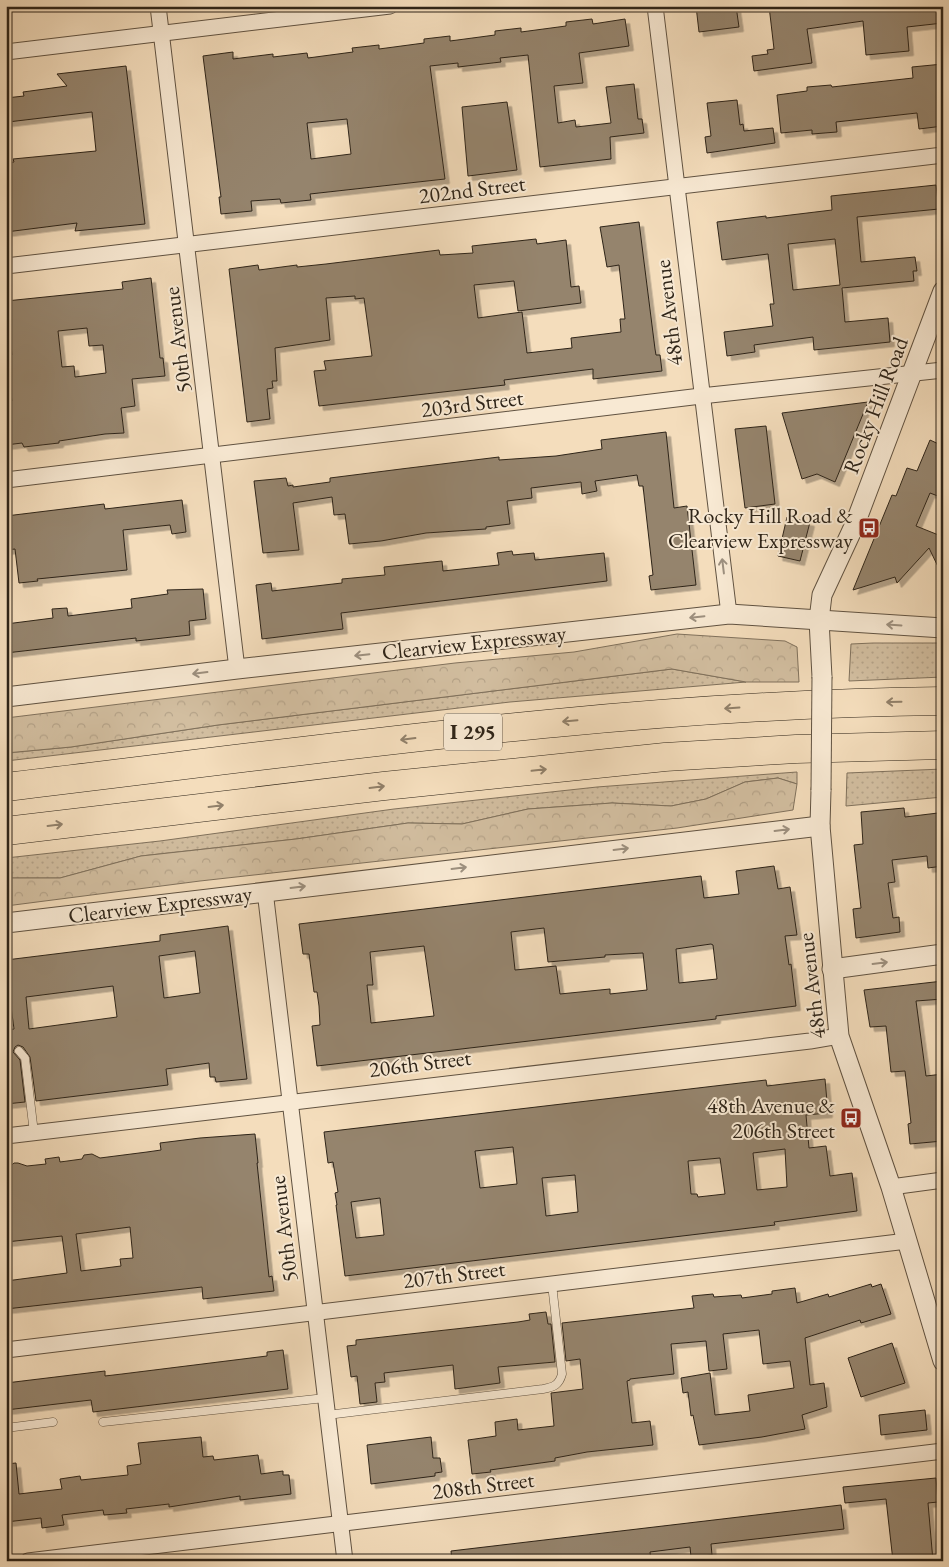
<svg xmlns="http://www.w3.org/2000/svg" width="949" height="1567" font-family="'EB Garamond',serif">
<defs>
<pattern id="grass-dots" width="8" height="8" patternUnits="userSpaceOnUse" patternTransform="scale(1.25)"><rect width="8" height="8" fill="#d2bea0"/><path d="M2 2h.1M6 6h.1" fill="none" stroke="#b5a389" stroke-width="1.8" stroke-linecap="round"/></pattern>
<pattern id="forest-crowns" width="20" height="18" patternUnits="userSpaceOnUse" patternTransform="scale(1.25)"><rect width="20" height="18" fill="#d2bea0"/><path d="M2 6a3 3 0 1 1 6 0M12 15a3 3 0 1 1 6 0" fill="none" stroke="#b5a389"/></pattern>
<filter id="shadow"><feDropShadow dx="4.5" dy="4.5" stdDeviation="0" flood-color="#0004"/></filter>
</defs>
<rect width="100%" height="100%" fill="#f4ddbc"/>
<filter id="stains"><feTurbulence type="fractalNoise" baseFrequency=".004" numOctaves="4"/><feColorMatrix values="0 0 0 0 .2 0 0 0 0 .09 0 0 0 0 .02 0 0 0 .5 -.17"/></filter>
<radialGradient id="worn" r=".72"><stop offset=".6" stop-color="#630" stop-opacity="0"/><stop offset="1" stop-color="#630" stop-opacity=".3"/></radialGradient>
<g fill="url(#grass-dots)" stroke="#80715c">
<path d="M873,643h70v34l-94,4 2,-37z"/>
<path d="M672,669l74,13 -236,20 -504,59v-8l65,-6 147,-22z"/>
<path d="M943,769v28l-97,9 1,-33z"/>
<path d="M797,772v12l-19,-6 -33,4 -39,17 -35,7 -59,-3 -84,6 -66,15 -54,-1 -112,16 -155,17 -81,22h-54v-20l154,-17 234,-32 203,-22z"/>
</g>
<g fill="url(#forest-crowns)" stroke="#80715c">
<path d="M677,634l108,7 12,6 2,35h-53l-74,-13 -454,56 -147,22 -65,6v-35l449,-55 119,-11z"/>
<path d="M778,778l19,6 -4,26 -116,18 -477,53 -194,25v-28h54l81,-22 155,-17 112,-16 54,1 66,-15 84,-6 59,3 35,-7 39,-17z"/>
</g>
<g fill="#95846d" stroke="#2e2418" fill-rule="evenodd" filter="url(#shadow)">
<path d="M696,6h40l3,21 -40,5z"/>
<path d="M769,6h174v17l-36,4 2,24 -43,4 -3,-34 -56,8 5,34 -58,8 -2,-15 16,-2 -1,-4 7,-1z"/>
<path d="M592,19l1,5 32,-5 4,27 -50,7 4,30 -29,3 4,37 17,-3 1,7 35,-4 -5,-36 28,-3 4,35h4l2,14 -34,4 1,22 -71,8 -12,-112 -28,3 1,4 -43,5v-4l-28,3 15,113 -135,15 1,6 -30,3 -1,-4 -29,2 1,10 -31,3 -2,-17h2l-18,-141 30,-4v7l40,-5v3l34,-4 1,5 45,-6 -1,-4 27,-3v4l45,-6v-4l26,-3v5l45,-6v-4l26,-3v4l45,-6v-4zM347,119l4,35 -40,5 -4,-36z"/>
<path d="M943,64v62l-24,3 -2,-16 -81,9 1,10 -25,2v-4l-31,3 -4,-38 30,-4v-4l24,-2 1,2 81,-9 -1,-11z"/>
<path d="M126,66l19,158 -70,7 2,-8 -71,9v-69l8,-1 -1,-3 83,-8 -4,-39 -84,10 -2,-1v-23l18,-2 -1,-4 44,-6 -10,-12z"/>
<path d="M737,100l3,25 3,-1 1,7 29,-3 2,15 -68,10 -2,-16 6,-1 -4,-33z"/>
<path d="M507,102l10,68 -49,6 -6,-69z"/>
<path d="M936,185l3,24 -82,8 4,45 54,-5 2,14h-4l1,10 -72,7 3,34 43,-4 2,24 -76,8 -1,-13 -59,8 1,7 -28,4 -3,-24 49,-6 -3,-22h4l-6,-50 -46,6 -5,-38 49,-6v2l66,-8 -1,-14zM835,239l5,46 -47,5 -5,-46z"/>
<path d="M639,222l16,127 1,6h4l2,16 -69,8v-10l-89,11 1,5 -186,21 -5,-35 12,-1 -2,-9 48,-5 -8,-58 -9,1v-3l-29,2 4,42 -55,8 2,33h-5l1,7 -6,1 3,30 -23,3 -18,-153 29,-4 1,5 38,-5v2l29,-3 113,-14 1,5 33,-2 -1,-7 64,-7 1,5 29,-4 5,47 8,-1 2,17 -63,8 -4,-30 -40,4 4,33 44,-6 5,41 45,-5 -1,-10 50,-6 -1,-13h5l-6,-54 -12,2 -7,-40z"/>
<path d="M151,278l9,80h3l2,18 -33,3 3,27 -14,2 3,25 -19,1 -46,7v2l-35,4 -2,-4 -16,2v-43l6,-1 -4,-29h-2v-17h6l-6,-54 117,-12 -1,-7zM87,328l2,18 14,-1 3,28 -31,4 -1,-11 -12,1 -4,-36z"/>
<path d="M868,402l-33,80 -18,-8 -15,5 -20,-66z"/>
<path d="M766,426l9,78 -30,4 -10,-79z"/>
<path d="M666,432l8,76 13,-2 9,79 -45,5 -2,-14 4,-1 -10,-89h-4l-2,-11 -42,6 2,10 -15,3 -1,-12 -50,6 1,10 -25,3 3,23 -24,3v2l-60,4 -45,8 -32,3 -4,-30 -11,1 -2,-18 -39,6 6,47 -36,3 -9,-72 32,-3 2,8 5,-1v2l37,-5v-4l71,-9 98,-12v3l57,-4 46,-7 -1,-9z"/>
<path d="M930,440l13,6v52l-13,-5 -14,33 25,10 2,6v35l-14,-29 -32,35 -2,-6 -42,13 39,-95 4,1 11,-28 10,3z"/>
<path d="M182,500l4,32 -14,2 -2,-9 -47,5 4,40 -90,9 1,2 -19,2 -4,-34 -9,1v-34l98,-12 1,5z"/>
<path d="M787,517l23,5 -10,39 -22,-5z"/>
<path d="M512,551l1,4 21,-2 1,7 69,-7 3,28 -266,32 2,16 -81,10 -6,-54 15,-2 1,8 70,-8v-4l43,-4 -1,-8 58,-6 1,10 56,-6 -2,-12z"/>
<path d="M203,589l3,30 -17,2 1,14 -54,6v-3l-130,15v-29l47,-6 -1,-9 15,-1 1,8 64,-8 -1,-9 37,-5 -1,-4z"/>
<path d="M904,808l1,9 33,-4 5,31v22l-15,2 -1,-12 -35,4 3,22 -7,1 5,35 6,-1 1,15 -44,6 -3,-29 8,-1 -7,-63 9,-1 -2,-32z"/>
<path d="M774,866l4,23 12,-2 7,48 -12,1 4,29 2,-1 5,42 -80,10v3l-399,47 -5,-40 8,-1 -1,-19 -2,-14h-3l-5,-38h-6l-4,-30 402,-48 3,22 35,-4 -3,-23zM544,928l4,34 57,-5v-2l38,-2 4,37 -37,4v-5l-50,5 -4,-28 -41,4 -4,-38zM711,944l2,1 4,34 -38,4 -3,-34zM424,946l10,70 -63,7 -4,-38h6l-3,-33z"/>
<path d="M228,926l19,153 -31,3 -1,-5h-5l-1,-14 -43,6 2,16 -132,16 -6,-44 -7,-10 -5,-2 -3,2 -2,5 7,8 5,42 -19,2v-74l8,-1 -4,-30h-4v-39l154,-19v-6zM195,951l5,42 -36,5 -5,-42zM113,986l4,31 -88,12 -3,-32z"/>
<path d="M943,981v18l-27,2 10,75 17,-2v67l-33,3 -2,-20 3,-1 -6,-52 -14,1 -5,-46 -16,1 -6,-37z"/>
<path d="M825,1079l3,34 -22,2 3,33 17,-2 4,30 22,-3 5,38 -83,11 1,3 -430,51 -9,-71h1l-2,-12 3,-1 -5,-30 -5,1 -4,-31 442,-52 1,6zM513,1147l4,37 -37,4 -5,-37zM785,1149l2,38 -30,3 -4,-37zM720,1158l5,36 -27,3 -1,-3h-6l-3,-33zM575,1175l3,37 -32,4 -4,-38zM380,1198l4,37 -28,3 -5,-36z"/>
<path d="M255,1134l3,29h-1l12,114 3,-1 2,15 -71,8 -1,-12 -196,22v-28l61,-8 -5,-37 -56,6v-72l8,-7h4l9,3 19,-2 -1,-5 14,-2 1,5 22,-3 2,-4 8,-1 8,4 47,-6 14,-2 -1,-7 40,-5zM130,1227l3,31 -13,1 1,7 -40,5 -5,-37z"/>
<path d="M871,1284l1,3 9,-3 10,30 -30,9 -1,-3 -55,18 5,47 14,-2 3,24 -25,8 3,14 -43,8 -63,8 -6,-30 -2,1 -3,-24 -5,1 -2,-15 29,-5 5,42 35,-4 -2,-16 46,-7 -4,-27 -27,3 -4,-34 -36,4 4,35 -18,2 -3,-30 -35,3 3,30 -44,5v1l-3,1 5,42 18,-2 3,24 -66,7 -32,6v3l-65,9 1,2 -19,2 -4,-34 28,-4 -1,-14 22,-3 1,11 36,-4 -3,-33 32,-4 -3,-30 -14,2 -4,-38 132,-15 -2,-12 21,-2 1,3 27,-2 1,3 30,-4v-3l23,-3 2,15 31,-9 1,3z"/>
<path d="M546,1312l2,12h3l4,38 -57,5 2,16 -45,6 -2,-24 -69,8 1,9 -10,1 2,19 -17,2 -3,-28 -6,1 -4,-31 9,-1v-5l162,-18 12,-2 -1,-6z"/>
<path d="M892,1343l13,40 -44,14 -13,-39z"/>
<path d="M283,1350l5,39 -195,23 -2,-12 -85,10v-27l99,-12v5l17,-2 145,-18v-4z"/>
<path d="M925,1410l2,20 -46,5 -2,-20z"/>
<path d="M201,1437l2,20 10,-1 1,4 44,-5 3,19 22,-3v4h6l2,19 -51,6v-4l-71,11v-3l-43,5 1,4 -23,2 -1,-5 -41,5 2,10 -22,3 -1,-10 -35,4v-58l10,-1 3,31 43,-5 -2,-10 20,-3 1,4 47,-5 -1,-9 14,-2 -3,-21z"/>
<path d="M431,1437l2,21h7l2,14 -7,1v3l-64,8 -4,-39z"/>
<path d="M936,1478l2,24 -10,1 5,58h-40l-7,-62 -41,4 -2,-16z"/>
<path d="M841,1505l3,24 -133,15 1,11 -21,2 -1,-10 -40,5 1,9h-38v-4l-34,4h-127l-1,-10z"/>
</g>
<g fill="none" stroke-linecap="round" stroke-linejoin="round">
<g stroke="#605241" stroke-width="9">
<g id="service">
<path d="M19,1051l6,7 9,75"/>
<path d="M327,1415l216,-26c11,-2 16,-4 19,-15l-10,-90"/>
<path d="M103,1422l222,-24"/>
<path d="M6,1428l47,-6"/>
</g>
</g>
<g stroke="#605241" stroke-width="17">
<g id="minor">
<path d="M158,6l79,663"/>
<path d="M655,6l74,608"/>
<path d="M6,52l384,-46"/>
<path d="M6,266l937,-111"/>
<path d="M6,480l695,-84 242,-26"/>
<path d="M265,891l80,670"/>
<path d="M6,1136l804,-95 29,-5"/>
<path d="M891,1187l52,-7"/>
<path d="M6,1350l901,-109"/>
<path d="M28,1561l915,-110"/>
</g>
</g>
<g stroke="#605241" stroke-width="21">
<g id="tertiary">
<path d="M822,677l-3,-57 3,-25 33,-71 88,-233"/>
<path d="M6,697l231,-28 492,-55 214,14"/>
<path d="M821,790l-1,36 19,210 52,151 52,174"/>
<path d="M6,923l814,-97"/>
<path d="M832,969l111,-15"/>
</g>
</g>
<g stroke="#2e2418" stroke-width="29">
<g id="motorway">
<path d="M6,787c312,-37 623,-83 937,-86"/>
<path d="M6,831l378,-45 281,-29 131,-8 147,-4"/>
</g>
</g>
<use href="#service" stroke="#f8e9d3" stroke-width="8"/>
<use href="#minor" stroke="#f8e9d3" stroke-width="15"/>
<use href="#tertiary" stroke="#f8e9d3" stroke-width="19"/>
<use href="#motorway" stroke="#f4ddbc" stroke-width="28"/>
<g stroke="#605241" stroke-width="21" stroke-linecap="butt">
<path id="tertiary-bridge" d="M821,790l1,-113"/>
</g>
<use href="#tertiary-bridge" stroke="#f8e9d3" stroke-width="19"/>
</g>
<defs><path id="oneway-shaft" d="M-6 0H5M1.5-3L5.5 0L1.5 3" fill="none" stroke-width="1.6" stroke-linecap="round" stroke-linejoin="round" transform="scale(1.25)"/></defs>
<g stroke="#9d907f">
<use href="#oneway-shaft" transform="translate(723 566) rotate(-97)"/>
<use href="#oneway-shaft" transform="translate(697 617) rotate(174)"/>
<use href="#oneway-shaft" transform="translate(894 625) rotate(-176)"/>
<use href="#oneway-shaft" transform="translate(362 655) rotate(174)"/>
<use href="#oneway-shaft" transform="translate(200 673) rotate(173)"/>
<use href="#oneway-shaft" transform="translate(782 830) rotate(-7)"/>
<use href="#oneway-shaft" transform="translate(621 849) rotate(-7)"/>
<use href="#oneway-shaft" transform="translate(459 868) rotate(-7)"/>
<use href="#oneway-shaft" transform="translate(298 887) rotate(-7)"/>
<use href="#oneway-shaft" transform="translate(880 963) rotate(-7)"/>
</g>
<g stroke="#91806a">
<use href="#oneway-shaft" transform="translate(894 702) rotate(179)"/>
<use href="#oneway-shaft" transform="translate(732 708) rotate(176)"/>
<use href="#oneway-shaft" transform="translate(570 721) rotate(175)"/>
<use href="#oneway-shaft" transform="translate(408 739) rotate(173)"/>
<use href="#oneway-shaft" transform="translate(539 770) rotate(-6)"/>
<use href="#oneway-shaft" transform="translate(377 787) rotate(-7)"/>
<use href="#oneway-shaft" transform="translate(216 806) rotate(-7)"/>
<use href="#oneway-shaft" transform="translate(55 825) rotate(-7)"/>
</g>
<defs>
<g id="bus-square" transform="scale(1.125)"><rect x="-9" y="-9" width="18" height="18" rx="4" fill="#8f2418" stroke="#f8e9d3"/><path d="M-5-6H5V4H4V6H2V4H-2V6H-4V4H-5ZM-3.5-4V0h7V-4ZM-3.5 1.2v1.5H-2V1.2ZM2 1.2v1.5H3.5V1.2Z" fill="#fff"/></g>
</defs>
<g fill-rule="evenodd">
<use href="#bus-square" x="869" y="528"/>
<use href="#bus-square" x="851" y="1118"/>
</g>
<g text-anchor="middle" stroke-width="4" stroke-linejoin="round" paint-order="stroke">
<rect fill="#f8e9d3" stroke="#6b5f50" stroke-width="1" x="444" y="713.5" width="58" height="37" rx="4"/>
<g font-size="21" font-weight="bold" fill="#2e2418">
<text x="473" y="739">I 295</text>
</g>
<g font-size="22" fill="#2e2418" stroke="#f8e9d3">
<text transform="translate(472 189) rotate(-7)" y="8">202nd Street</text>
<text transform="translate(668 313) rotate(-97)" y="8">48th Avenue</text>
<text transform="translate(177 340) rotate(-97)" y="8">50th Avenue</text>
<text transform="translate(472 403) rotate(-7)" y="8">203rd Street</text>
<text transform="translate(875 405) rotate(-69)" y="8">Rocky Hill Road</text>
<text transform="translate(474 642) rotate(-6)" y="8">Clearview Expressway</text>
<text transform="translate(160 904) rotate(-7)" y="8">Clearview Expressway</text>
<text transform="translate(811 986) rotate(-97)" y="8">48th Avenue</text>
<text transform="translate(420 1063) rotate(-7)" y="8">206th Street</text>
<text transform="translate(283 1229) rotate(-97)" y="8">50th Avenue</text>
<text transform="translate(454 1274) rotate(-7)" y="8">207th Street</text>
<text transform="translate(483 1485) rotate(-7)" y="8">208th Street</text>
</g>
<g font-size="22" fill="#2e2418" stroke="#f8e9d3" text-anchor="end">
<text x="853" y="523">Rocky Hill Road &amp;<tspan x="853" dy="25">Clearview Expressway</tspan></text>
<text x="835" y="1113">48th Avenue &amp;<tspan x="835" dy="25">206th Street</tspan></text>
</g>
</g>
<rect width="949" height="1567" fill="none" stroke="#f4ddbc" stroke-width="25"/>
<rect x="8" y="8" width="934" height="1552" fill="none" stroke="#2e2418" stroke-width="2.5"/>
<rect x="12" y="12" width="924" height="1542" fill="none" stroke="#2e2418"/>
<rect width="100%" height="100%" filter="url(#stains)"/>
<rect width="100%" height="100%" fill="url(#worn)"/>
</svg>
